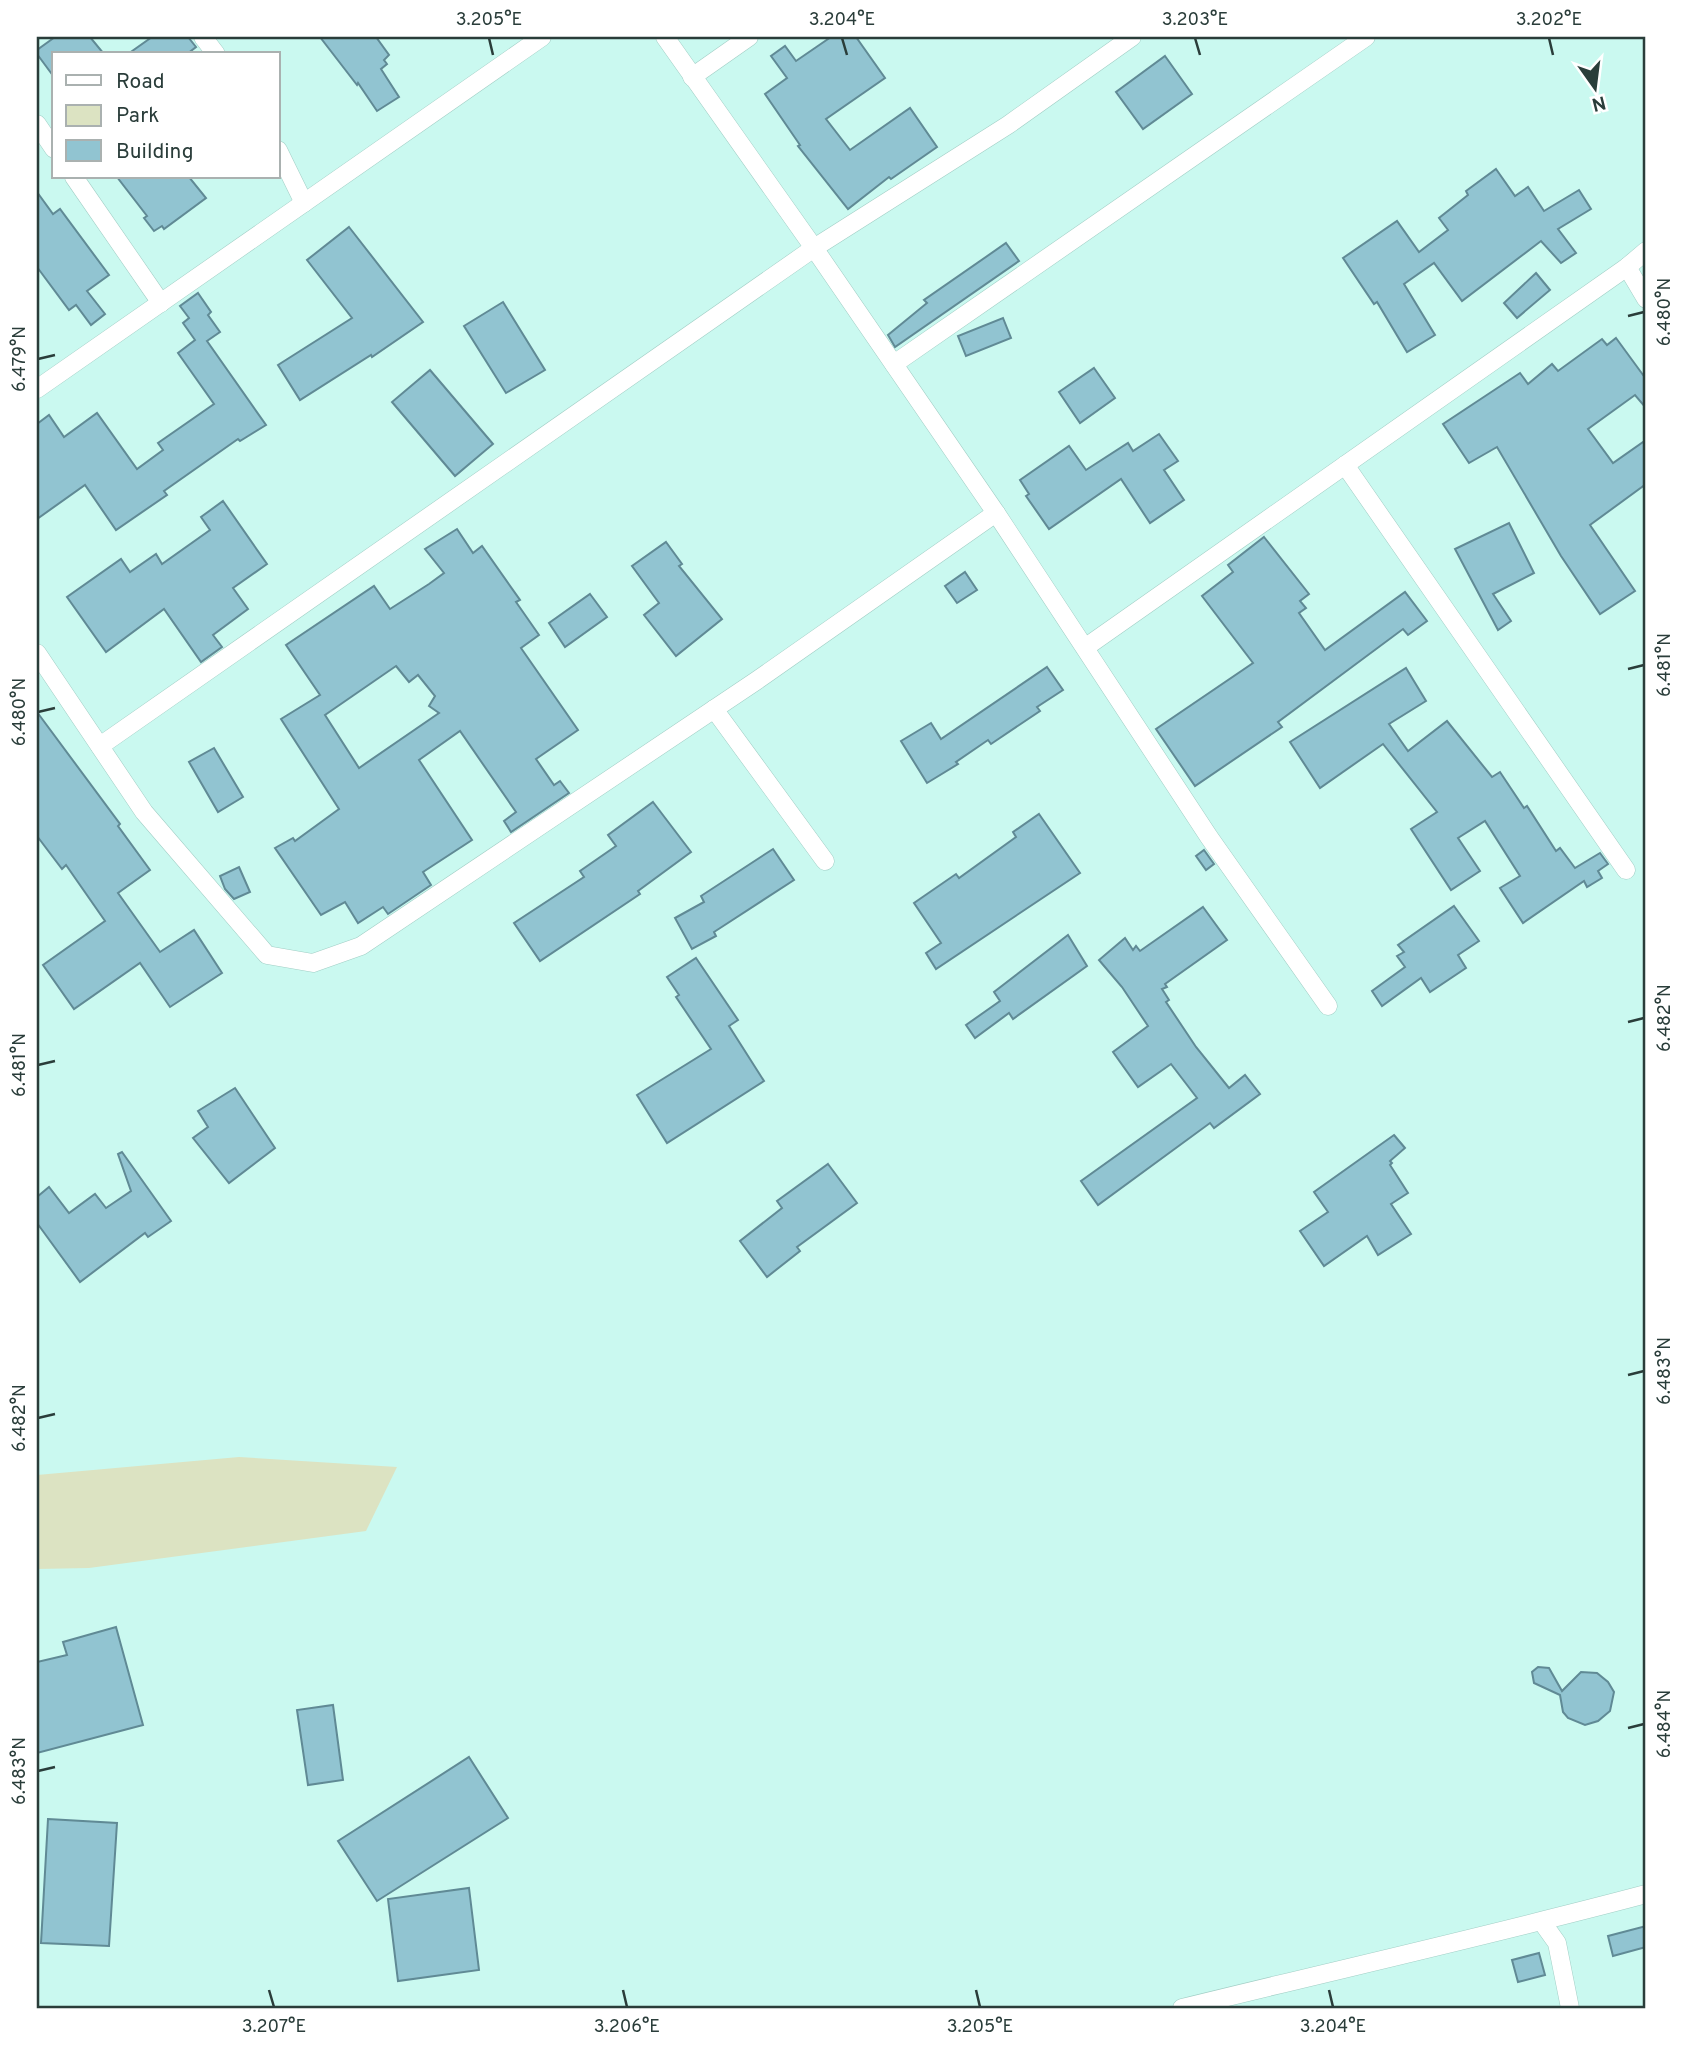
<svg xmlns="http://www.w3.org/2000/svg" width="1683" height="2045" font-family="Overpass,sans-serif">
<rect width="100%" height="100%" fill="#caf9f0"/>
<path fill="#dce3c2" d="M239,1457l158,10 -31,64 -277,37 -52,1v-94z"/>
<g fill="#91c4d1" stroke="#608a95" stroke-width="2" fill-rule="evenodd">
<path d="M55,37h35l14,17h-50v23l-17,-23v-4z"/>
<path d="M152,37h36l8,10 -9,7h-59z"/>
<path d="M320,37h56l13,18 -5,5 3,4 -6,5 18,28 -22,14 -19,-28 -1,2z"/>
<path d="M831,37h25l29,41 -59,41 24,31 60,-42 27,39 -46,32 -2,-2 -41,32 -50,-63 2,-1 -35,-51 22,-16 -16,-22 14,-10 11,15z"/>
<path d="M1165,56l27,38 -49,35 -27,-37z"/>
<path d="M1496,169l19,27 13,-9 16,24 35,-21 12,19 -33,20 18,24 -15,10 -20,-22 -79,60 -28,-38 -30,21 31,51 -28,17 -30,-50 -3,2 -31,-46 54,-37 22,31 29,-22 -9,-12 29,-23 -2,-4z"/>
<path d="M117,177h72l17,21 -42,31 -2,-3 -8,5 -10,-13 3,-2z"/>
<path d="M37,192l16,22 7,-5 49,66 -22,16 18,23 -14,11 -15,-20 -7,5 -32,-43z"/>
<path d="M349,227l74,95 -51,35 -1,-2 -71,45 -22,-35 74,-47 -45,-58z"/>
<path d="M1006,243l13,18 -124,86 -7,-12 39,-32 -3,-3z"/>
<path d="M1536,273l14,17 -33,28 -13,-15z"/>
<path d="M198,293l13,19 -3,3 12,17 -13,9 59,84 -26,16 -2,-2 -74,52 3,4 -51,35 -31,-45 -48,34v-95l12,-9 15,22 33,-24 40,56 26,-19 -5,-7 56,-39 -36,-51 17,-13 -12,-17 6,-5 -9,-12z"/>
<path d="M503,302l42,68 -39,23 -42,-67z"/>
<path d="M1003,318l8,20 -45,18 -8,-20z"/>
<path d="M1616,338l30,41v29l-11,-13 -47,34 25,34 33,-23v44l-56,41 45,66 -35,23 -39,-58 -64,-109 -28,16 -26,-39 77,-51 8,11 24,-20 6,7 44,-32 5,6z"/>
<path d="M1094,368l21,30 -35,25 -21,-31z"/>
<path d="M430,370l63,74 -38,32 -63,-74z"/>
<path d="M1159,434l19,27 -14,9 20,30 -34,23 -29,-44 -72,50 -23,-33 3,-2 -9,-14 49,-34 17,24 42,-27 5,8z"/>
<path d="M223,501l44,63 -34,24 15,21 -35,26 9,12 -21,15 -37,-53 -58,43 -39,-55 54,-38 9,13 26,-18 6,10 48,-34 -9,-13z"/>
<path d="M1509,523l25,50 -41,21 18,27 -13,9 -43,-81z"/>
<path d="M457,529l16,24 9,-7 38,54 -4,2 23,33 -18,13 57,82 -42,29 18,26 6,-4 9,12 -58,39 -7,-11 12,-9 -56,-81 -41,29 53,80 -49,32 8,13 -43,29 -5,-7 -25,16 -13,-21 -24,13 -46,-67 18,-10 2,3 44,-32 -58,-90 39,-24 -34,-50 88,-59 16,23 39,-25 15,-11 -19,-24zM396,666l13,16 9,-7 17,21 -6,10 10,7 -80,55 -34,-53z"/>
<path d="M1264,537l45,57 -9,7 6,7 -7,5 26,37 80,-58 22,29 -19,14 -5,-6 -125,93 4,5 -87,59 -39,-57 97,-66 -51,-67 31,-24 -5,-7z"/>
<path d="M666,542l16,22 -3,2 43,53 -46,37 -32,-41 15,-12 -27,-37z"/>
<path d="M965,572l12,18 -20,13 -12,-17z"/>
<path d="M590,594l17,23 -42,30 -16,-24z"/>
<path d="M1047,667l16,23 -26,17 3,4 -49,33 -3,-4 -32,22 2,2 -31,19 -26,-42 30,-18 10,16z"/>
<path d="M1406,668l20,33 -37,23 19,27 39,-30 45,56 8,-5 24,36 3,-2 29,45 4,-3 15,20 25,-15 8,11 -10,7 4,7 -15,9 -3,-6 -61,42 -23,-35 20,-12 -35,-55 -27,17 22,33 -29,19 -40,-61 26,-17 -54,-68 -63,44 -30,-46z"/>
<path d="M37,712l83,112 -2,2 32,44 -32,23 42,59 34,-22 28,43 -52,34 -30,-44 -66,46 -31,-44 62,-44 -39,-56 -4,4 -25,-33z"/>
<path d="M214,748l29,49 -25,15 -29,-50z"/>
<path d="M653,802l38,50 -53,39 2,3 -100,67 -26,-38 70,-46 -4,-6 36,-25 -8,-11z"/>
<path d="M1039,814l41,59 -144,96 -10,-16 15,-10 -27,-40 42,-29 3,4 57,-41 -3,-5z"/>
<path d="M773,849l21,31 -80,52 2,4 -24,13 -17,-31 29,-16 -3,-6z"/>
<path d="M1204,850l10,14 -8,6 -10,-14z"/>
<path d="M239,867l11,25 -16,7 -9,-10 -5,-13z"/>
<path d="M1454,906l25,35 -21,14 8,13 -36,24 -9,-14 -39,28 -10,-15 33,-24 -8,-11 7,-4 -6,-7z"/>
<path d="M1203,907l24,33 -62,44 2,3 -5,2 7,11 -3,2 30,45 33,41 16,-13 15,19 -46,34 -4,-5 -112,82 -17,-24 116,-83 -26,-34 -33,23 -25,-35 35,-26 -26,-39 -23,-27 26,-22 8,12 3,-4 4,5z"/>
<path d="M1068,935l19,31 -74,53 -4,-6 -34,25 -9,-13 34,-24 -6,-9z"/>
<path d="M696,958l42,62 -9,6 35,55 -97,62 -30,-48 74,-46 -35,-52 3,-2 -12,-18z"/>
<path d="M235,1088l40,60 -46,35 -36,-45 15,-11 -10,-16z"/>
<path d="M1394,1135l11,13 -15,13 2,2 -2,2 18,28 -17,11 20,30 -33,21 -11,-19 -43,30 -24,-35 28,-19 -14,-20z"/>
<path d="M122,1152l49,69 -23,16 -3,-4 -65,49 -43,-59v-26l12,-10 20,26 26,-19 11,14 25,-17 -13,-37z"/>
<path d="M828,1164l29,39 -60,44 3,4 -33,26 -27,-36 42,-33 -5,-7z"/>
<path d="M116,1627l27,98 -106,28v-91l30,-7 -4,-13z"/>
<path d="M1538,1667l11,1 13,23 19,-19 16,1 11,9 6,10 -4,19 -12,10 -13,4 -17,-7 -5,-6 -3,-17 -26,-12 -2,-11z"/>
<path d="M333,1705l10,75 -35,5 -11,-75z"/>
<path d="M469,1757l39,61 -131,83 -39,-60z"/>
<path d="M48,1819l69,4 -8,123 -68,-3z"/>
<path d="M469,1888l10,82 -81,11 -10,-82z"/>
<path d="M1646,1926v21l-33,9 -5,-20z"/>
<path d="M1539,1953l6,22 -27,7 -6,-22z"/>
</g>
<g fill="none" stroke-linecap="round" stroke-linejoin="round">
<g stroke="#a1cec5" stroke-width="19">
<g id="minor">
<path d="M203,37l13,17"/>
<path d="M665,37l149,211 182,265 213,324 119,169"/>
<path d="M692,77l57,-40"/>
<path d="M37,124l17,25"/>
<path d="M278,150l26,53"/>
<path d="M74,177l87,126"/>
<path d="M1627,267l19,32"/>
<path d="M894,364l472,-327"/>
<path d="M37,389l505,-352"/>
<path d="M1345,465l281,405"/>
<path d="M1086,647l541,-380 19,-16"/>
<path d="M37,653l107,159 123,143 46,8 48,-17 395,-265 240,-168"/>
<path d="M714,709l111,152"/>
<path d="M100,746l714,-498 194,-123 124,-88"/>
<path d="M1542,1922l15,21 13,65"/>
<path d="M1182,2008c154,-38 310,-73 464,-114"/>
</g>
</g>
<use href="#minor" stroke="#fff" stroke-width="18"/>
</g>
<path fill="none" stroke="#2a3d3a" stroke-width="2.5" d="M489,38l4,17M842,38l5,17M1195,38l5,17M1549,38l4,17M1628,316l16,-4M38,359l17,-4M1628,669l16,-4M38,712l17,-4M1628,1022l16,-4M38,1065l17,-4M1628,1375l16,-4M38,1418l17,-4M1628,1728l16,-4M38,1771l17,-4M269,1990l5,17M623,1990l4,17M976,1990l4,17M1329,1990l4,17"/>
<rect width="1683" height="2045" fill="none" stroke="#ffffff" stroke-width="77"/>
<rect x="52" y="52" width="228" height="126" fill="#ffffff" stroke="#aab1b0" stroke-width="2"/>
<rect x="66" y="75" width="35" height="10" fill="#ffffff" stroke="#aab1b0" stroke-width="2"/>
<text x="116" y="88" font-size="21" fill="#2a3d3a">Road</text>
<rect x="66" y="105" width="35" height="21" fill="#dce3c2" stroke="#aab1b0" stroke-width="2"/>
<text x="116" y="122" font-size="21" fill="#2a3d3a">Park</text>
<rect x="66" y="140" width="35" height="21" fill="#91c4d1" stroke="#aab1b0" stroke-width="2"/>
<text x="116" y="158" font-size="21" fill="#2a3d3a">Building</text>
<g transform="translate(1595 88) rotate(166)" stroke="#ffffff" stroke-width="5" paint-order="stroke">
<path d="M0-5L12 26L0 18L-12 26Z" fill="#2a3d3a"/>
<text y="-10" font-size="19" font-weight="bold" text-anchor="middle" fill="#2a3d3a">N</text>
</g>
<rect x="38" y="38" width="1606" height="1969" fill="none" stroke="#2a3d3a" stroke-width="2.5"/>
<g font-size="18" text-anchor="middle" fill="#2a3d3a">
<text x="489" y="25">3.205°E</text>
<text x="842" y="25">3.204°E</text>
<text x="1195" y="25">3.203°E</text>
<text x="1549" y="25">3.202°E</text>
<text transform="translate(1664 312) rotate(-90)" y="6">6.480°N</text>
<text transform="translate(19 359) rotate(-90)" y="6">6.479°N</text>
<text transform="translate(1664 665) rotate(-90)" y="6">6.481°N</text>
<text transform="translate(19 712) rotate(-90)" y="6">6.480°N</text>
<text transform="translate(1664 1018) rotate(-90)" y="6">6.482°N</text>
<text transform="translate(19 1065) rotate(-90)" y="6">6.481°N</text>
<text transform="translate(1664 1371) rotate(-90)" y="6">6.483°N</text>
<text transform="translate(19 1418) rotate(-90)" y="6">6.482°N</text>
<text transform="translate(1664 1724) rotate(-90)" y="6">6.484°N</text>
<text transform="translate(19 1771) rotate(-90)" y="6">6.483°N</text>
<text x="274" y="2032">3.207°E</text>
<text x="627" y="2032">3.206°E</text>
<text x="980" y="2032">3.205°E</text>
<text x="1333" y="2032">3.204°E</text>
</g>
</svg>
